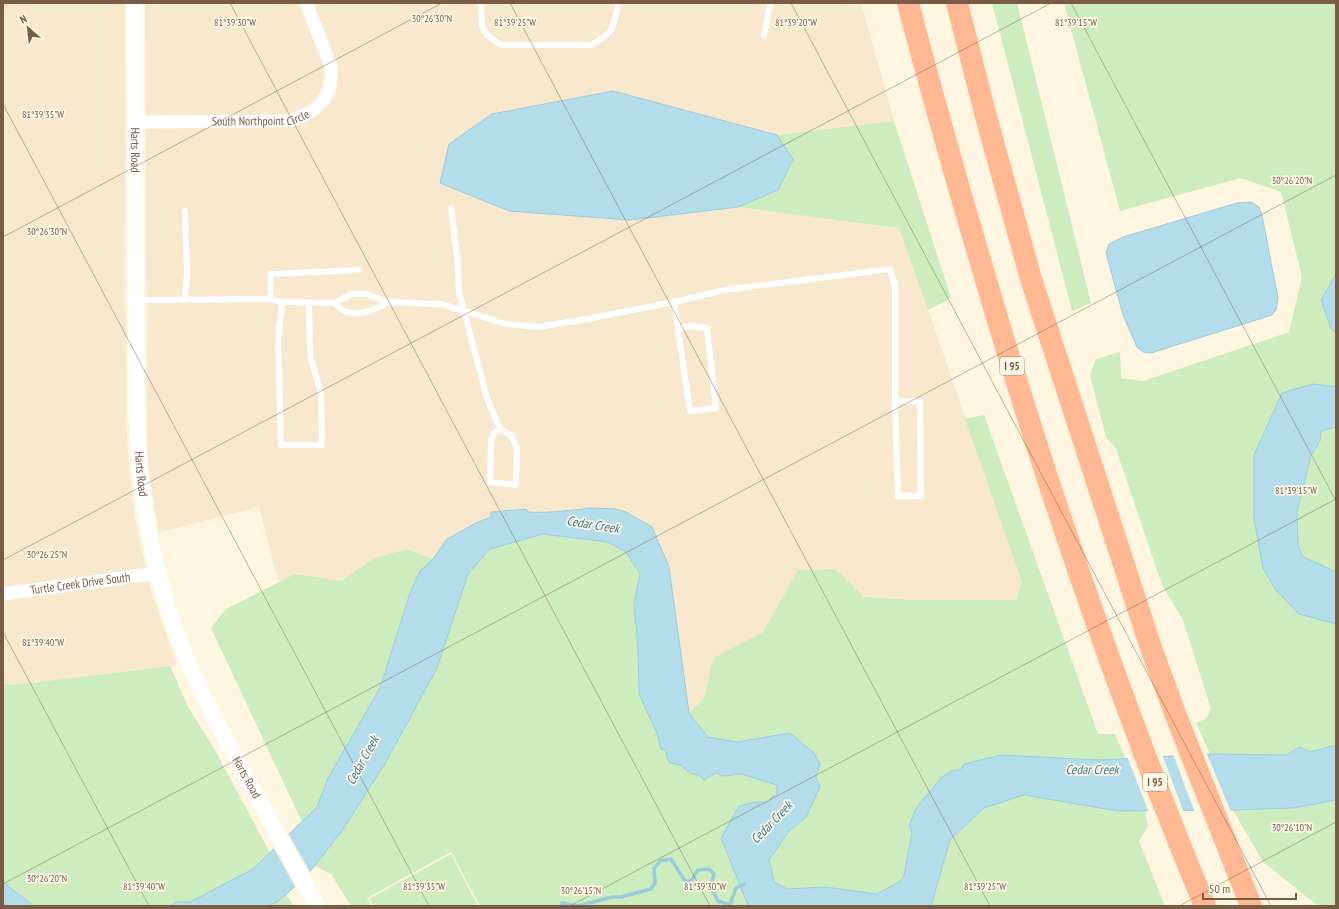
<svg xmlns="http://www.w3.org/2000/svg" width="1339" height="909" font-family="'PT Sans Narrow',sans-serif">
<rect width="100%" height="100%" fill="#fef6e1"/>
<g fill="#f7e8ce">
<path d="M3,3h122l1,415 3,50 7,55 14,64 14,42 13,34 -7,3 -157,19 -10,-2z"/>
<path d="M145,3h716l33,118 -117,14 -164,-44 17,129 108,-13 162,21 122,354 -6,18h-102l-50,-3 -28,-28 -38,1 -35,62 -50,26 -9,40 -15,15 -20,-146 -81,-59 -9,2 -16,1 -22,2 -13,-1h-37v5l-15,6 -29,16 -14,20 -26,-10 -33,9 -33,23 -46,-6 -16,8 -20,-76 -101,26 -11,-77z"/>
</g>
<g fill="#cdedbe">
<path d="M992,3h25l74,300 -19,8z"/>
<path d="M1064,3h272v271l-15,26 10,29 5,4v54l-24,-3 -30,9 17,221 37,10v121l-26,7 -11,-5 -12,8 -77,-1 -14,-31 11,-5 4,-9 -28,-89 -21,-35 -46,-136 -10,-12 -16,-62 6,-16 24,-7 1,26 22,3 146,-49 13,-55 -21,-85 -40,-14 -121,33z"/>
<path d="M894,121l57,177 -23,12 -29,-82 -161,-21 40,-17 15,-31 -16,-24z"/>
<path d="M984,415l114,319h17l10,24 -175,13 -38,60 -8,45 -5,6 -22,12 -52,-7 -38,2 -13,-7 -5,-22 20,-29 17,-14 14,-53 -30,-31 -53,9 -29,-5 -19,-24 15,-15 9,-40 50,-26 35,-62 38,-1 28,28 50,3h102l6,-18 -57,-163z"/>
<path d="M1336,427v145l-34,-16 -4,-11 -1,-33 14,-57 9,-14 1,-10z"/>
<path d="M543,534l65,8 18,10 14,22 -6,30 4,42 1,48 18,39 4,16 5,1 1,8 3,5 10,2 10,8 9,2 17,-2 8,3 17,-2 36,11v9l-7,8h-15l-7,103 2,1h-270l-29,-54 -84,46 4,8h-20l-20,-32 -16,-8 27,-35 95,-163 31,-94 22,-25z"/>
<path d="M407,549l26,10 -13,12 -10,22 -30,95 -52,90 -11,29 -15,15 -91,-194 15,-19 69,-35 46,7 33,-23z"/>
<path d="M170,666l18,41 27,43 55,103 -17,16 -63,33h-14l-6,4h-136l-25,-19 -6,-6v-198l10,2z"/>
<path d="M1024,795l94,16h27l3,15 -9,15 26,65h-234l19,-66 34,-32z"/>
<path d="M1336,800v106h-18l-55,-44 -30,-52 61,-2z"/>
<path d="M451,854l27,52h-105l-4,-7z"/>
<path d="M286,894l8,12h-26l9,-4z"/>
</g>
<g fill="#b3ddea" stroke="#98ccdc">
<path d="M613,91l164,44 16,24 -15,31 -40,17 -108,13 -121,-9 -69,-28 9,-39 43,-30z"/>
<path d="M1251,202l8,5 3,8 16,83 -2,12 -4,5 -121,38 -8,-1 -6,-5 -14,-32 -17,-62 3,-9 14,-7 114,-34z"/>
<path d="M1336,274v59l-5,-4 -10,-29z"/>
<path d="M1312,384l24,3v40l-15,4 -1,10 -9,15 -14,56 1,33 4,11 34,16v52l-37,-10 -24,-25 -12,-21 -9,-49v-64l28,-62z"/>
<path d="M588,508l27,1 11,3 26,15 17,40 20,146 19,24 29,5 53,-9 24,20 6,11 -4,14 4,9 -14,30 -17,14 -20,29 5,22 13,7 38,-2 52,7 22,-12 5,-6 8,-44 -3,-6 7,-18 26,-31 9,-6 9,-1 4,-6 37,-9 98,5 111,-6 77,1 12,-8 11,5 26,-7v55l-42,8 -61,2 -115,1 -94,-16 -40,13 -34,32 -19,66h-181l-2,-1 -27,-67 18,-32 16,-4h15l1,-4 6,-4v-9l-36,-11 -17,2 -8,-3 -12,7 -5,-5 -9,-2 -10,-8 -10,-2 -3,-5 -1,-8 -5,-1 -4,-16 -18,-39 -1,-48 -4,-42 6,-30 -14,-22 -18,-10 -65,-8 -53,15 -22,25 -31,94 -51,94 -44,69 -37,47 -28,24 -9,4h-98l6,-4h14l63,-33 64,-62 11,-29 52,-90 30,-95 10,-22 13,-12 14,-20 29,-16 15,-6v-5l35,-3 2,3c12,1 23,0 35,-1 9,-1 16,-1 25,-3z"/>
<path d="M3,881l6,6 25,19h-31z"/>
</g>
<g fill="#fef6e1">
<path d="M1206,752l25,60 -36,1 -22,-59z"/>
<path d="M1162,754l22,59h-35l-22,-57z"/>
<path d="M288,833l23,41 -15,14 -23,-41z"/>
</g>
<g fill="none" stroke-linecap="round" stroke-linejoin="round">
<g stroke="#98ccdc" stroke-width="3.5">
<path d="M561,906l1,-3 16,3"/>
<path d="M578,906l34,-9h9l30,-8 4,-6 -1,-14 6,-8 11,-2 14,22h6l7,-11 11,-1 5,5 -3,13 7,14 12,4 6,-17 8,-4"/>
</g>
<g stroke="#fff" stroke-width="6">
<path d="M481,3l1,23 5,9 14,10h89c22,-9 25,-19 28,-42"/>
<path d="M764,36l6,-33"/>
<path d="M451,208l7,56 1,29 5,18 42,13 32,3 49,-8 87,-17 51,-12 165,-21 5,16v117l3,94h23l-1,-95 -25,1"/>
<path d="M270,299l1,-25 88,-4"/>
<path d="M137,300l133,-1 12,3 52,1 18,-9h14l22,8 52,2 24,7 23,87 13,31 -6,4 -3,7 -1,42 26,3 1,-37 -5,-12 -12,-7"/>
<path d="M185,300l2,-27 -2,-62"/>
<path d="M282,302l-4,40 3,103h41l-1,-53 -11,-36 -1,-53"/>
<path d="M674,302l16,109 26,-3 -9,-80 -16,-2 -13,2"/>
<path d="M334,303c3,2 7,7 10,8 16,6 31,-1 44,-9"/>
</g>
<g stroke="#fff" stroke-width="13">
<path id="s1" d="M135,122l155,-1c26,-8 44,-23 41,-52 0,-6 -4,-12 -6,-18 -6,-16 -13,-32 -19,-48"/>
<path id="s2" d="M3,594l155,-21"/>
</g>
<path stroke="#fff" stroke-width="16" id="s3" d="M135,3c0,104 0,208 1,312 1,54 -1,108 5,161 4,42 13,85 25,125 18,61 48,117 78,172 25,45 49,89 73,133"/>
<g stroke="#ffb891" stroke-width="22">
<path d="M908,3c29,111 61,221 94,331 59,194 125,385 203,572"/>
<path d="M957,3l28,110 46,166 120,369 25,68 75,190"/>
</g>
</g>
<path fill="none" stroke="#785c45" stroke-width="1" stroke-opacity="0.45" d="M230,3l480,903M510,3l480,903M791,3l480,903M1071,3l265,498M3,104l426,802M3,237l439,-234M3,560l1048,-557M3,632l146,274M3,884l1333,-709M570,906l766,-407M1179,906l157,-84"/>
<g text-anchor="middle" stroke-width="3.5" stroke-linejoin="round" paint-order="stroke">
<g fill="#fff8e9" stroke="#a08b76" stroke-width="1">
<rect x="1000" y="357" width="24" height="18" rx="3"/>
<rect x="1143" y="773" width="24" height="18" rx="3"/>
</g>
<g font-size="11" font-weight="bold" fill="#785c45">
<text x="1012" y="370">I 95</text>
<text x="1155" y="786">I 95</text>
</g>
<g font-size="12" fill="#785c45" stroke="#fff8e9">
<text dy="4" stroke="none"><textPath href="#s1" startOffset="126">South Northpoint Circle</textPath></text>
<text dy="4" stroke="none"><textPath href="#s3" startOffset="147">Harts Road</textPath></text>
<text dy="4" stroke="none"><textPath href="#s3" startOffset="471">Harts Road</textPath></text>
<text dy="4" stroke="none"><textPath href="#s2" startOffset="78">Turtle Creek Drive South</textPath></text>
<text dy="4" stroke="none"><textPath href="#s3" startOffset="795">Harts Road</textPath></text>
</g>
<g font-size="13" font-style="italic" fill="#3c798e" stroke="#fff8e9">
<text transform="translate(593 524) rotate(9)" y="5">Cedar Creek</text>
<text transform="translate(362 760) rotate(-61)" y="5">Cedar Creek</text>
<text x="1092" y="774">Cedar Creek</text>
<text transform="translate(771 822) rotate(-46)" y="5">Cedar Creek</text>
</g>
</g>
<g font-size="10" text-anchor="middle" fill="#785c45" stroke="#fff8e9" stroke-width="3.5" stroke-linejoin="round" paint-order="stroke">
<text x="432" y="22">30°26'30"N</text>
<text x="235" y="26">81°39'30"W</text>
<text x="515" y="26">81°39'25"W</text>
<text x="796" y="26">81°39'20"W</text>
<text x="1076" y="26">81°39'15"W</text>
<text x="43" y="118">81°39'35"W</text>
<text x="1292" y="184">30°26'20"N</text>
<text x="47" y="235">30°26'30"N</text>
<text x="1296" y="494">81°39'15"W</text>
<text x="47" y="558">30°26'25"N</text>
<text x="43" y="646">81°39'40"W</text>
<text x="1292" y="831">30°26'10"N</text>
<text x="47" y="882">30°26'20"N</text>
<text x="144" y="890">81°39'40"W</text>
<text x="424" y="890">81°39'35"W</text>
<text x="705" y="890">81°39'30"W</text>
<text x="985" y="890">81°39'25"W</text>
<text x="581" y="894">30°26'15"N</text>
</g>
<rect width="1339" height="909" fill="none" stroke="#785c45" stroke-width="8"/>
<g transform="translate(28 28) rotate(332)" stroke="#fff8e9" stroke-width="3" paint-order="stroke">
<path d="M0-3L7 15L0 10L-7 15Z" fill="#785c45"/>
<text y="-6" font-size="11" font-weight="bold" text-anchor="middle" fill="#785c45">N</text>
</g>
<path d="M1203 893v6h93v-6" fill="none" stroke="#785c45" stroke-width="2"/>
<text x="1209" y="893" font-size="12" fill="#785c45" stroke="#fff8e9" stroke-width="3" paint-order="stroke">50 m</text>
</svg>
